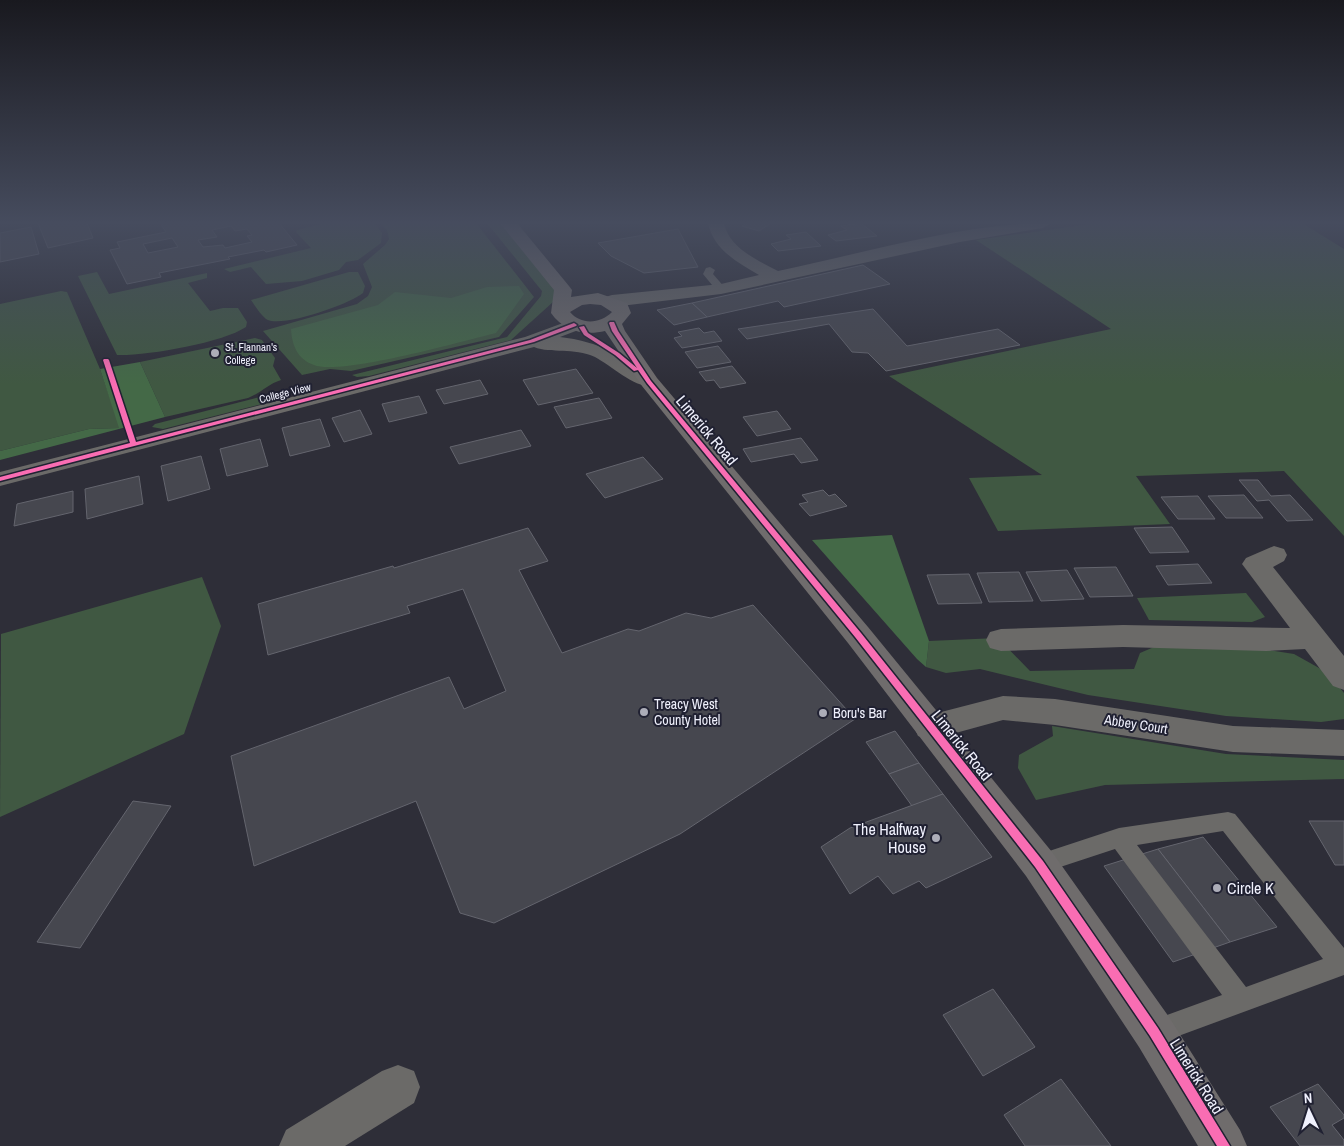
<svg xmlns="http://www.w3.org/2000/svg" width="1344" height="1146" font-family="'Archivo Narrow',sans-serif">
<rect width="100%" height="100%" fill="#2e2e38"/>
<g fill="#405842">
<path d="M326,223h49l7,10 -1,10 -23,17 -12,2 -7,8 -37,11 -36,3 -15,-17 -21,5 -6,-3 87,-21 -15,-16 1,-2z"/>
<path d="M380,223h96l58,74 -35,40 -148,34 -21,-2 -28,6 -39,-44 94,-27 11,-8 4,-9 -9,-23 22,-19 4,-6 -2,-9z"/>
<path d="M487,223h15l52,64 4,8 -5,7 -42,38 -142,36 -12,1 -5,-2 155,-38 34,-41 1,-5z"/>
<path d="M1097,223h205l42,26v287l-60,-65 -148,5 34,48 -172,7 -29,-53 73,-3 -153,-99 222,-47 -135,-89z"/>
<path d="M97,272l12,22 98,-21v5l-19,5 22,28 13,-3h15l9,14 -1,5c-24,16 -100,29 -129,28l-39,-79z"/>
<path d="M349,272h9l7,14 -2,7c-13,11 -83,36 -97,26 -6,-5 -11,-13 -15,-19z"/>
<path d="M61,291l6,1 33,77 20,59 -31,1 -89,22v-147z"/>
<path d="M255,338l7,2 13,18 -2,8 8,14c-13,4 -20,13 -33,18l-83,19 -25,-55z"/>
<path d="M272,394l1,6 -7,3 -103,26 -11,-2 3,-3z"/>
<path d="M202,577l19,49 -37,108 -184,83 1,-183z"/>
<path d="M1246,593l19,24 -13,5 -103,-2 -12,-22z"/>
<path d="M998,638l32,33 104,-2 6,-16 14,-6 115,3 25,4 34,19 16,20v26l-23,3 -95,-6 -138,-21 -108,-26 -34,4 -20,-6 3,-26z"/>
<path d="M1052,726l174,28 118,6v19l-239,6 -69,15 -18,-32 1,-13 34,-19z"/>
</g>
<g fill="#446947">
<path d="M519,286l5,8 -28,39c-33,8 -156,43 -182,32 -17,-6 -22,-20 -23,-36l87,-24 17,-13 56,6 36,-11z"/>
<path d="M140,362l25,55 -165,43v-9l89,-22 30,-1 -19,-59z"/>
<path d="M892,535l37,106 -3,26 -9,-8 -105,-119z"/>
</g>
<g fill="#46474f" stroke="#64656e" fill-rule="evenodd">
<path d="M38,223h49l6,15 -45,10z"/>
<path d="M160,223h119l18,22 -31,7 -2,-2 -36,7 2,2 -71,14 2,4 -34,7 -17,-34 10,-2 -3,-6 49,-10zM231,226l4,5 12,-2 5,6 -5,1 5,6 -27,6 -2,-3 -20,2 -5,-7 19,-3 -5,-7zM172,238l6,9 -30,6 -5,-9z"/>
<path d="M747,223h24l-12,8 -17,-5z"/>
<path d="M861,223l16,13 -41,5 -8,-6 19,-5 -6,-4z"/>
<path d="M31,227l8,27 -39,8v-29z"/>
<path d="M678,229l20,38 -54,6 -33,-17 -13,-13z"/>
<path d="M806,232l15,14 -43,5 -7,-7 20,-5 -5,-4z"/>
<path d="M863,265l27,19 -106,23 -6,-6 -71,16 -15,-14z"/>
<path d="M692,303l15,14 -33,8 -17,-15z"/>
<path d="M873,309l34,37 91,-17 22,16 -134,26 -18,-18 -16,-1 -23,-28 -82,15 -9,-10z"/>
<path d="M699,328l5,5 10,-2 8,10 -40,7 -8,-10 8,-2 -4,-4z"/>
<path d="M718,346l13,16 -34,6 -12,-16z"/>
<path d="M732,366l14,17 -26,5 -6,-8 -8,1 -7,-9z"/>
<path d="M576,369l17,24 -55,12 -15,-25z"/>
<path d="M480,380l8,14 -44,10 -8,-14z"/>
<path d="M419,396l8,17 -38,9 -7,-18z"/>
<path d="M599,398l13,20 -46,10 -12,-21z"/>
<path d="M360,410l12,24 -28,8 -12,-24z"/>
<path d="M777,411l14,18 -34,7 -14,-19z"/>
<path d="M320,419l10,27 -40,10 -8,-28z"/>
<path d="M521,430l10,16 -72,18 -9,-17z"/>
<path d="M801,438l17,22 -17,3 -7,-9 -43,8 -8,-13z"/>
<path d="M260,439l8,27 -41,10 -7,-27z"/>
<path d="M201,456l9,33 -42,12 -7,-35z"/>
<path d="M643,457l20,22 -58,19 -19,-24z"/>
<path d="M139,476l4,28 -56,15 -2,-30z"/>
<path d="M1239,480h19l13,16 19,-1 23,25 -26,1 -18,-21 -12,1z"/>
<path d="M823,490l6,6 6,-2 12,12 -37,10 -11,-12 9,-2 -6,-7z"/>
<path d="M73,491v21l-59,14 3,-22z"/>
<path d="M1244,495l19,23h-37l-18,-22z"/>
<path d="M1198,496l17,23h-37l-17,-22z"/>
<path d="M1172,527l17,25 -39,1 -16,-25z"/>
<path d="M528,528l20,33 -29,9 43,83 66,-24 11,2 47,-18 25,5 42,-13 102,114 -175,115 -186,89 -34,-10 -44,-112 -162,65 -23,-110 218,-79 15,32 42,-18 -43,-102 -56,17 3,7 -142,42 -10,-51 135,-38 1,2z"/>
<path d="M1198,564l14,19 -44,2 -12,-19z"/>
<path d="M1116,567l17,29 -43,1 -16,-29z"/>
<path d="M1067,570l17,29 -43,2 -15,-29z"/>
<path d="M1019,572l14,29 -44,1 -12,-29z"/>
<path d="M969,574l13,29 -44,1 -11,-29z"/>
<path d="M895,731l24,32 -30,11 -23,-32z"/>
<path d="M919,763l24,31 -31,12 -23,-32z"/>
<path d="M943,794l49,63 -66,31 -7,-7 -26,13 -15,-18 -28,18 -29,-47 29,-19z"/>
<path d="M133,801l38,5 -91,142 -43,-6z"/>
<path d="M1309,821h35v44h-9z"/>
<path d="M1203,837l74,90 -47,15 -72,-93z"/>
<path d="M1158,849l72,93 -57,20 -69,-96z"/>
<path d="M993,989l42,58 -52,29 -40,-61z"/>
<path d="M1061,1079l50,67h-86l-21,-31z"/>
<path d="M1318,1084l26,31v3l-12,7 12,15v6h-44l-30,-39z"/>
</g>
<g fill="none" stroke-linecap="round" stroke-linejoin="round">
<g fill="#6b6a68" fill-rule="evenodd">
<path d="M710,267l5,3 -2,4 13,15 -1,2h-8l-14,-17 3,-6z"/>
<path d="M1228,812l7,2 109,134v27l-190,70 -9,-4 -4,-9 4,-9 77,-28 -107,-146 -76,25 -8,-3 -3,-7 3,-7 88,-29zM1223,831l100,128 -77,28 -109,-142z"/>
</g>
<g fill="#6b6a68" fill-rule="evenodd">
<path d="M708,223h16c5,25 33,37 54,48 87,-18 184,-48 273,-48l-8,5 -83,14 -239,52 -109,13 -7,-2 -2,-4 2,-4 7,-2 109,-11 38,-9c-21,-12 -46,-26 -51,-52z"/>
<path d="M1274,546l10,3 3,6 -3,6 -11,6 71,89v34l-11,-4 -28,-37 -39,2 -143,-4 -122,4 -11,-3 -4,-8 4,-8 11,-3 122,-4 167,3 -48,-64 4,-6z"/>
<path d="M1003,696l52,3 178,27 111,4v26l-111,-4 -178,-27 -52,-5 -73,20 -12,-4 -4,-9 4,-9z"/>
<path d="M398,1065l16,6 6,16 -6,16 -69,43h-66l7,-16 96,-59z"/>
</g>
<path fill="#6b6a68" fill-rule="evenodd" d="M574,319l7,2 3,4 -3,4 -21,8c38,4 66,20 96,41l4,4 -4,4c-18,5 -44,-20 -61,-29 -22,-10 -43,-3 -61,-10l-534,139v-14l525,-135z"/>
<path fill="#6f6c6c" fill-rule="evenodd" d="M500,223h17l52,63 3,4 -1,7 27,-4 29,10 4,10 -9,11 3,7 32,47 211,249 184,225 117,165 71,113 7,16h-49l-59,-99 -113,-171 -178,-233 -206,-257 -37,-55c-20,5 -42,0 -54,-18l3,-23zM590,304l11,1 11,7c-12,12 -31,13 -42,0l12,-7z"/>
<g stroke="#202132" stroke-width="3">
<g id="cycleway">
<path d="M610,322h4l4,9 33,50 210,252 182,228 115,167 72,118h-13l-67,-110 -115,-169 -180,-230 -208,-254 -9,-13 -4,1 -19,-16 -31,-20 -5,-8 5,-1 4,7 31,20 18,15 -25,-37 -3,-8z"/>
<path d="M574,323l3,2 -1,1 -42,16 -534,139v-4l130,-34 -27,-83 1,-1h4l1,1 27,82 394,-102z"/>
</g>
</g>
<use href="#cycleway" fill="#f96db3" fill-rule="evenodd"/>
</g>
<linearGradient id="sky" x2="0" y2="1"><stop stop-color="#19191f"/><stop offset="0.58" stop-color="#464c5e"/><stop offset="1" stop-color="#464c5e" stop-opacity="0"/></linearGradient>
<rect width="1344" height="384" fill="url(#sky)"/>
<g fill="#acadb8" stroke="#202132" stroke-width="2">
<circle cx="215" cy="353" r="5"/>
<circle cx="644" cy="712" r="5"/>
<circle cx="823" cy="713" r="5"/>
<circle cx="936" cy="838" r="5"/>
<circle cx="1217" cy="888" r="5"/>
</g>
<g text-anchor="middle" stroke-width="4" stroke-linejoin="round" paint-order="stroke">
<g font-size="11" fill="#f0f1fd" stroke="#202132" text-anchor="start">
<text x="225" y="351">St. Flannan's<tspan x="225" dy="13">College</tspan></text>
</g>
<g font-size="11" fill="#f0f1fd" stroke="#202132">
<text transform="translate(285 393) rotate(-14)" y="4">College View</text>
</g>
<g font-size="14" fill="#f0f1fd" stroke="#202132" text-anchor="start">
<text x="654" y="709">Treacy West<tspan x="654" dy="16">County Hotel</tspan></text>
<text x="833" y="718">Boru's Bar</text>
</g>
<g font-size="14" fill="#f0f1fd" stroke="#202132">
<text transform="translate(1136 724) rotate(9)" y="5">Abbey Court</text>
</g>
<g font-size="16" fill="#f0f1fd" stroke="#202132">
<text transform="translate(707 430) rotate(50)" y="6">Limerick Road</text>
<text transform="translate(962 745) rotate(51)" y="6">Limerick Road</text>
<text transform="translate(1197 1076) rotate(58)" y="6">Limerick Road</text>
</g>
<g font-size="16" fill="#f0f1fd" stroke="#202132" text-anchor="end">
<text x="926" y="835">The Halfway<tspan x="926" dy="18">House</tspan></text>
<text x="1227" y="894" text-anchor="start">Circle K</text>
</g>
</g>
<g transform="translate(1309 1111) rotate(356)" stroke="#202132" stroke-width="4" paint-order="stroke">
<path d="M0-4L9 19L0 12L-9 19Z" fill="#f0f1fd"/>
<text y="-8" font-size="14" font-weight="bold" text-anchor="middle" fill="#f0f1fd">N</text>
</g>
</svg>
